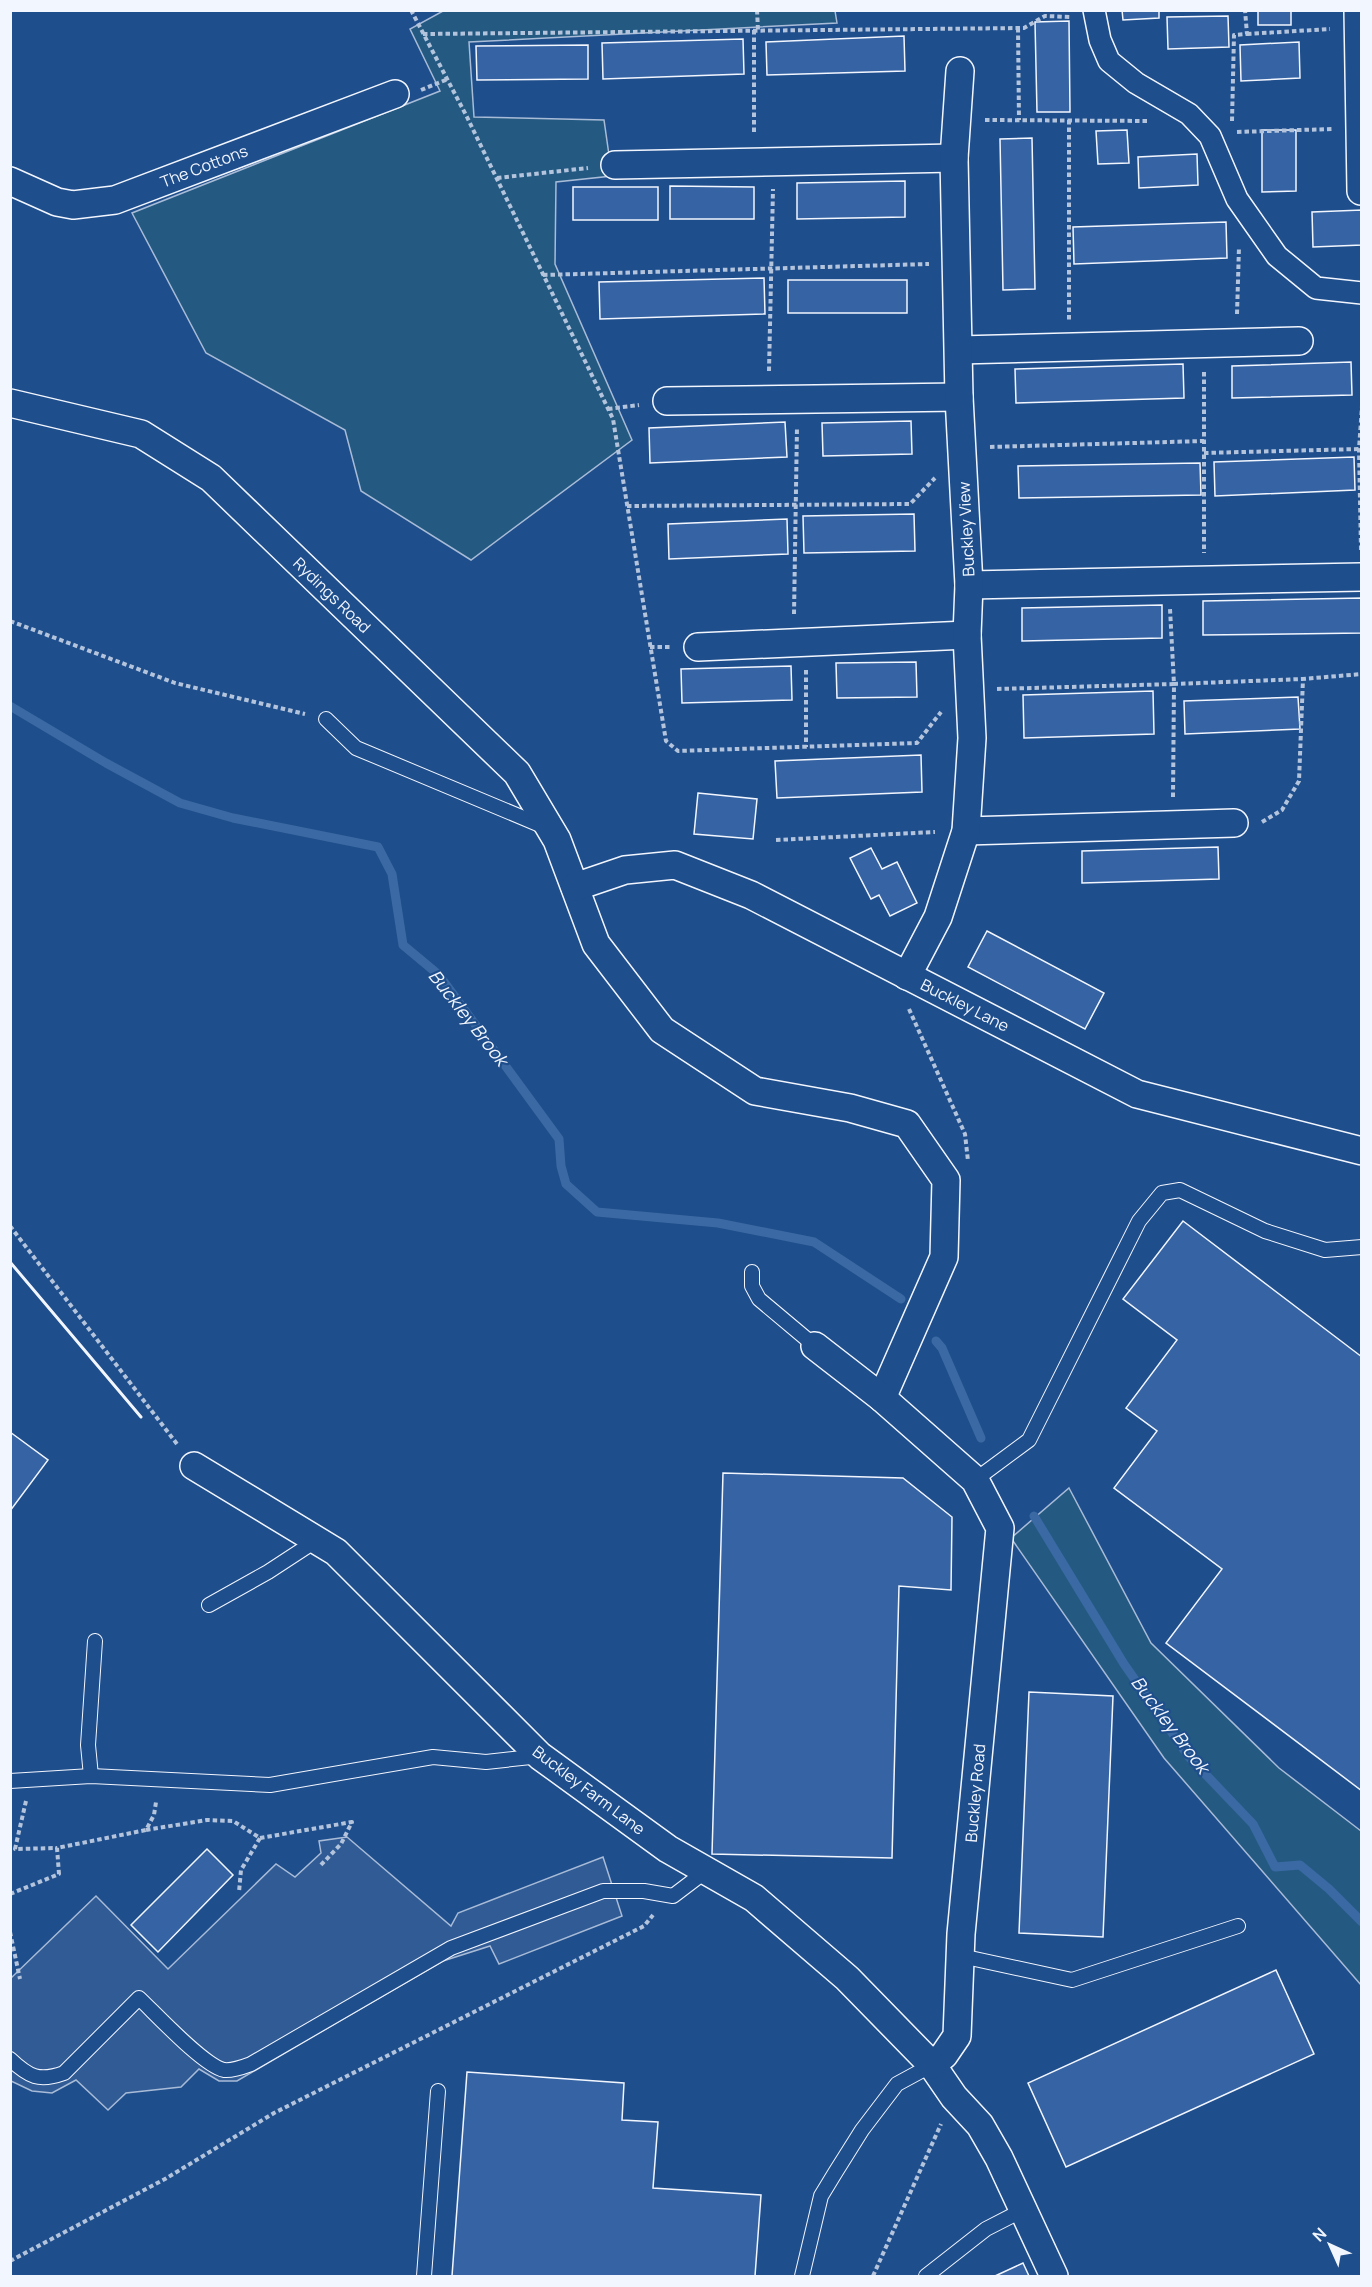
<svg xmlns="http://www.w3.org/2000/svg" width="1372" height="2287" font-family="Manrope,sans-serif">
<rect width="100%" height="100%" fill="#1f4e8c"/>
<g fill="#245a82" stroke="#a8bbd7" stroke-width="1.5">
<path d="M443,11h392l2,12 -368,19 5,75 130,3 8,56 -56,6 -1,82 77,176 -161,120 -110,-69 -16,-61 -139,-77 -74,-140 308,-122 -30,-62z"/>
<path d="M1069,1488l82,155 128,125 82,63v154l-197,-227 -153,-220z"/>
</g>
<path fill="#305b95" stroke="#a8bbd7" stroke-width="1.5" d="M347,1837l104,89 7,-13 145,-56 19,59 -123,48 -9,-18 -47,15 -206,120h-18l-20,-12 -18,18 -55,6 -18,17 -32,-30 -24,13 -20,-2 -21,-10v-103l85,-82 72,73 108,-105 19,13 26,-24 -2,-12z"/>
<g fill="none" stroke-linecap="round" stroke-linejoin="round">
<g stroke="#3b69a3" stroke-width="9">
<path d="M10,706l96,57 74,40 53,15 145,29 14,27 11,71 36,30 120,164 2,27 5,18 31,28 121,11 96,19 87,57"/>
<path d="M936,1341l6,7 39,90"/>
<path d="M1034,1516l90,148 65,93 64,67 22,43 25,-2 29,24 33,33"/>
</g>
</g>
<g fill="#3563a3" stroke="#f2f6ff" stroke-width="1.5">
<path d="M1122,10h37v8l-36,2z"/>
<rect x="1258" y="10" width="33" height="15"/>
<path d="M1228,16l1,31 -61,2 -1,-32z"/>
<path d="M1069,21l1,91h-33l-2,-90z"/>
<path d="M904,36l1,35 -138,4 -1,-33z"/>
<path d="M743,39l1,35 -141,5 -1,-36z"/>
<path d="M1299,42l1,36 -59,3 -1,-36z"/>
<path d="M588,45v34l-111,1 -1,-34z"/>
<path d="M1127,130l2,33 -31,1 -2,-33z"/>
<path d="M1262,130h34v61l-34,1z"/>
<path d="M1032,138l3,151 -32,1 -3,-151z"/>
<path d="M1197,154l1,31 -59,3 -1,-31z"/>
<path d="M905,181v36l-108,2v-36z"/>
<path d="M670,186l84,1v32h-84z"/>
<rect x="573" y="187" width="85" height="33"/>
<path d="M1362,210v35l-49,2 -1,-35z"/>
<path d="M1226,222l1,36 -153,6 -1,-37z"/>
<path d="M764,278l1,36 -165,5 -1,-37z"/>
<rect x="788" y="280" width="119" height="33"/>
<path d="M1351,362l1,33 -120,3v-32z"/>
<path d="M1183,364l1,34 -168,5 -1,-34z"/>
<path d="M911,421l1,33 -89,2 -1,-33z"/>
<path d="M785,422l2,35 -137,6 -1,-35z"/>
<path d="M1354,457l1,33 -140,6 -1,-34z"/>
<path d="M1200,463l1,32 -182,3 -1,-32z"/>
<path d="M914,514l1,37 -111,2 -1,-37z"/>
<path d="M787,519l1,35 -119,5 -1,-35z"/>
<path d="M1362,598v35l-159,2v-34z"/>
<path d="M1162,605v33l-140,3v-33z"/>
<path d="M916,662l1,35 -80,1 -1,-35z"/>
<path d="M791,666l1,34 -110,3 -1,-34z"/>
<path d="M1153,691l1,43 -130,4 -1,-43z"/>
<path d="M1298,697l2,32 -115,5 -1,-33z"/>
<path d="M921,755l1,37 -145,6 -2,-37z"/>
<path d="M698,793l59,6 -4,40 -59,-5z"/>
<path d="M1218,847l1,32 -137,4v-32z"/>
<path d="M871,848l11,21 15,-7 20,41 -27,13 -11,-21 -8,4 -21,-41z"/>
<path d="M987,931l117,62 -19,36 -117,-62z"/>
<path d="M1183,1221l179,136v434l-196,-148 56,-74 -108,-81 43,-57 -31,-23 51,-68 -54,-41z"/>
<path d="M10,1432l38,28 -38,51z"/>
<path d="M723,1473l180,5 49,39 -1,73 -52,-4 -7,272 -180,-4z"/>
<path d="M1029,1692l84,4 -10,241 -84,-4z"/>
<path d="M207,1849l26,26 -75,77 -27,-27z"/>
<path d="M1276,1970l38,84 -248,113 -38,-84z"/>
<path d="M467,2072l157,11 -2,37 36,2 -5,66 108,7 -6,81h-303z"/>
<path d="M1023,2263l6,13h-34z"/>
</g>
<g fill="none" stroke-linecap="round" stroke-linejoin="round">
<g stroke="#f2f6ff" stroke-width="16">
<g id="service">
<path d="M326,719l30,29 189,79"/>
<path d="M752,1272v14l7,13 56,47"/>
<path d="M975,1480l54,-40 110,-219 23,-28 18,-3 85,41 60,19 37,-3"/>
<path d="M209,1605l59,-33 49,-32"/>
<path d="M91,1776l-3,-31 7,-104"/>
<path d="M10,1781l81,-5 179,9 163,-28 53,5 54,-6"/>
<path d="M961,1956l111,24 166,-54"/>
<path d="M10,2059c19,18 29,23 54,14l75,-75c17,16 65,68 85,72 9,1 19,-3 27,-6l200,-116 152,-57h41l29,5 33,-25"/>
<path d="M424,2276l14,-185"/>
<path d="M802,2276l19,-80 14,-23 27,-43 35,-46 35,-19"/>
<path d="M926,2276l60,-47 37,-19"/>
</g>
</g>
<g stroke="#f2f6ff" stroke-width="24">
<path id="pedestrian" d="M1094,10l6,30 9,21 27,22 53,31 21,22 27,63 40,57 39,32 46,5"/>
</g>
<g stroke="#f2f6ff" stroke-width="30">
<g id="minor">
<path d="M1358,10l3,181"/>
<path d="M615,165l339,-7"/>
<path d="M10,181l47,21 16,3 42,-5 280,-106"/>
<path d="M959,350l340,-9"/>
<path d="M667,401l292,-4"/>
<path d="M10,403l131,31 70,44 306,295 40,67 39,104 66,86 93,61 95,17 57,16 39,56 -2,77 -62,141"/>
<path d="M969,585l392,-8"/>
<path d="M698,647l269,-12"/>
<path d="M966,831l268,-8"/>
<path d="M575,887l50,-17 50,-5 76,30 386,199 225,57"/>
<path d="M907,976l31,-59 28,-86 6,-93 -5,-103 2,-50 -10,-188 -5,-239 6,-87"/>
<path d="M815,1346l67,52 93,82 25,48 -39,406 -4,102 -13,19 -12,10 22,32 26,28 19,33 55,118"/>
<path d="M194,1466l142,86 204,204 128,93 86,49 93,80 85,87"/>
</g>
</g>
<g stroke="#b3c4dc" stroke-width="4" stroke-dasharray="4.5 3" stroke-linecap="butt">
<path d="M411,10l56,107 146,302 53,322 12,10 239,-8 24,-31"/>
<path d="M757,10l1,20"/>
<path d="M1018,28l1,92"/>
<path d="M754,30v105"/>
<path d="M423,34l601,-6 21,-12 25,1"/>
<path d="M1247,34l83,-5"/>
<path d="M421,90l27,-11"/>
<path d="M985,120l164,1"/>
<path d="M1069,120v201"/>
<path d="M1232,121l2,-86 13,-1 -2,-24"/>
<path d="M1237,132l95,-3"/>
<path d="M497,178l91,-10"/>
<path d="M543,275l386,-11"/>
<path d="M1237,314l2,-67"/>
<path d="M769,371l4,-182"/>
<path d="M1204,372v181"/>
<path d="M608,409l31,-4"/>
<path d="M990,447l214,-6"/>
<path d="M1204,453l155,-4"/>
<path d="M627,506l283,-2 25,-26"/>
<path d="M1361,550l-2,-101 3,-43"/>
<path d="M794,614l3,-187"/>
<path d="M10,621l165,62 130,31"/>
<path d="M650,647h20"/>
<path d="M806,670v77"/>
<path d="M997,689l177,-5 -4,-75"/>
<path d="M1173,797l1,-113 129,-5"/>
<path d="M1262,822l20,-12 17,-29 4,-102 59,-5"/>
<path d="M776,840l159,-8"/>
<path d="M909,1009l56,125 3,27"/>
<path d="M10,1226l167,218"/>
<path d="M26,1801l-11,48 42,-1"/>
<path d="M146,1830l61,-10 26,1 27,17 -19,32 -2,22"/>
<path d="M260,1838l92,-16 -11,22 -22,23"/>
<path d="M10,1894l49,-20 -2,-26 89,-18 8,-15 2,-13"/>
<path d="M10,1932l10,47"/>
<path d="M10,2261l155,-82 109,-66 370,-187 9,-11"/>
<path d="M873,2276l68,-152"/>
</g>
<use href="#service" stroke="#1f4e8c" stroke-width="14"/>
<use href="#pedestrian" stroke="#1f4e8c" stroke-width="21"/>
<use href="#minor" stroke="#1f4e8c" stroke-width="27"/>
<path stroke="#f2f6ff" stroke-width="3" d="M10,1262l131,155"/>
</g>
<g text-anchor="middle" stroke-width="4.5" stroke-linejoin="round" paint-order="stroke">
<g font-size="16" fill="#f2f6ff" stroke="#1f4e8c">
<text transform="translate(204 166) rotate(-21)" y="6">The Cottons</text>
<text transform="translate(966 529) rotate(-93)" y="6">Buckley View</text>
<text transform="translate(332 595) rotate(44)" y="6">Rydings Road</text>
<text transform="translate(965 1005) rotate(27)" y="6">Buckley Lane</text>
<text transform="translate(589 1790) rotate(37)" y="6">Buckley Farm Lane</text>
<text transform="translate(975 1793) rotate(-85)" y="6">Buckley Road</text>
</g>
<g font-size="18" font-style="italic" fill="#f2f6ff" stroke="#1f4e8c">
<text transform="translate(468 1018) rotate(52)" y="6">Buckley Brook</text>
<text transform="translate(1170 1725) rotate(53)" y="6">Buckley Brook</text>
</g>
</g>
<rect width="1372" height="2287" fill="none" stroke="#f2f6ff" stroke-width="24"/>
<g transform="translate(1330 2245) rotate(315)" stroke="#1f4e8c" stroke-width="4.5" paint-order="stroke">
<path d="M0-4.5L10 22L0 15L-10 22Z" fill="#f2f6ff"/>
<text y="-9" font-size="16" font-weight="bold" text-anchor="middle" fill="#f2f6ff">N</text>
</g>
</svg>
